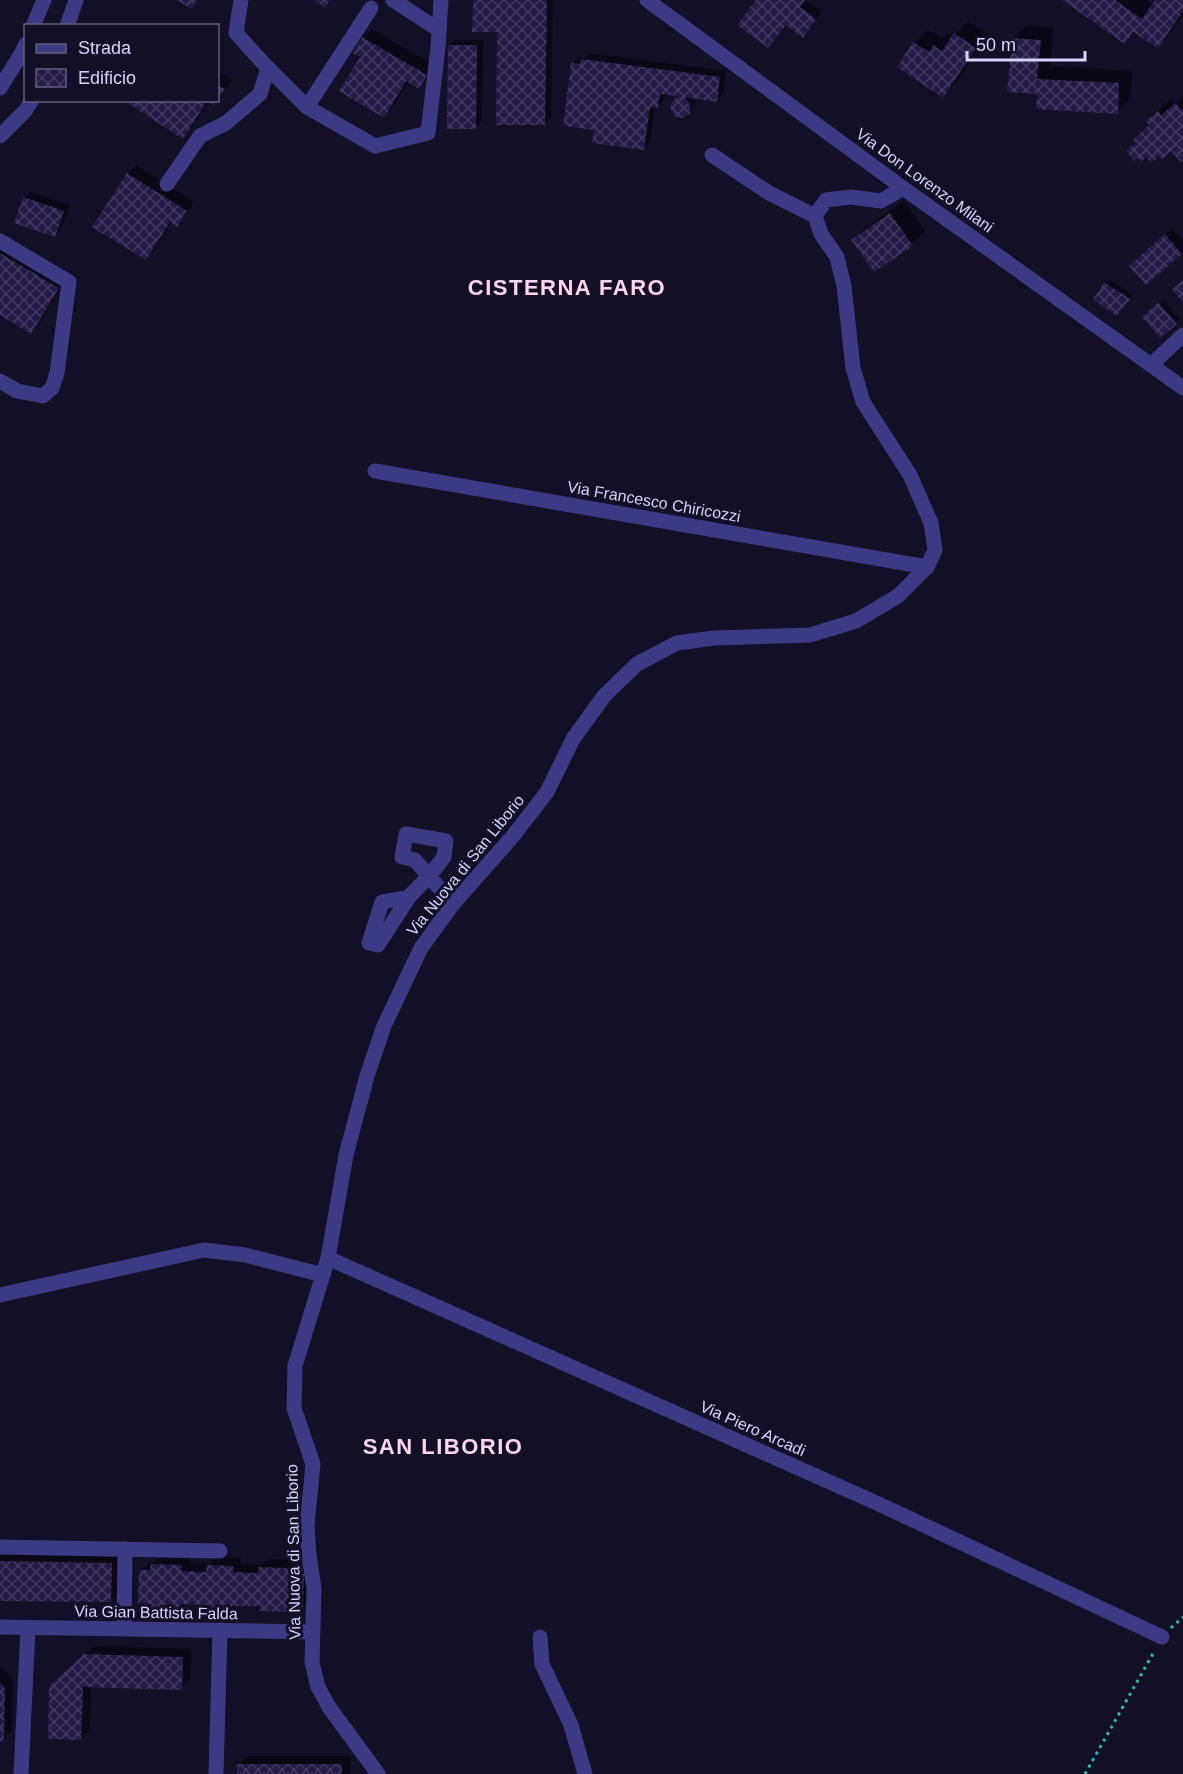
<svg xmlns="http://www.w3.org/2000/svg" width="1183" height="1774" font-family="Arial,sans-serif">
<defs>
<pattern id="building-cross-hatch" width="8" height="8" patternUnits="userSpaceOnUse" patternTransform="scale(1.5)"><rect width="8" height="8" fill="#241b47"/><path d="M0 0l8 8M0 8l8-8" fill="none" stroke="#433b63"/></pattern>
</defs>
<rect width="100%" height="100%" fill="#130f26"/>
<g fill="#0007">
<path d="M474,0h79l-2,117 -6,7 -46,-94z"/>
<path d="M758,0h47l17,12 -13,17 -22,-5 -19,22z"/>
<path d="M1065,0h81l8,5 3,-5h26v15l-13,18 -13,14 -22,-15 -11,11z"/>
<path d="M968,21l20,13 -32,49 -13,13 -44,-29 16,-24 13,-13 14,9 5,-6 6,4z"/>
<path d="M1027,25l26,3 -3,38 82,5 -2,28 -13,13 -79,-19 -25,-54z"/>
<path d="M372,29l63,37 -8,13 -8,8 -11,-6 -16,27 -8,8 -22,-59 -7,-4 9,-15z"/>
<path d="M456,40h27l-1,81 -7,6 -25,-81z"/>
<path d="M589,53l137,18 -3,23 -7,6 -20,-3 -1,8 -12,11 -2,-21 -16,-2 -1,7 -6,6h-3l-5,36 -6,7 -48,-21 -23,-65 6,-6 5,1z"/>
<path d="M218,71l14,9 -14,20z"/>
<path d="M1183,97v61l-12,-10 -34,-6 13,-18 -2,-3 13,-13 10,-9 4,4z"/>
<path d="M134,100h75l-18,28 -8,9z"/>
<path d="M136,165l58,37 -9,14 -8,9 -5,-3 -18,28 -8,9 -18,-85z"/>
<path d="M30,192l40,13 -9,24 -6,6 -31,-37z"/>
<path d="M904,201l21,30 -13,13 -59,-4 13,-13z"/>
<path d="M1172,229l11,12v10l-37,32 -9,-23z"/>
<path d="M0,239l66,40 -27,45 -8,8 -31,-18z"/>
<path d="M1110,279l22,16 -11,16 -15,-28z"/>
<path d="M1163,300l17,19 -4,4 -28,-10z"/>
<path d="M0,1553l120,2 -1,37 -8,9 -111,-1z"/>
<path d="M161,1556h29l-1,7 21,1 7,-7 24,1v6l21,1 6,-6 29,1v6h15l-1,31 -8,9 -10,-1 -6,5 -26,-5 -24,-1 -6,7 -24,-8h-21l-6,6 -28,-7 -11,-31 9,-9h4z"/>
<path d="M94,1646l97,3 -1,30 -9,9 -90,-2 -1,44 -9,9 -24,-58z"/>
<path d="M0,1666l13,13 -1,52 -9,9h-3z"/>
<path d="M248,1756h102v18h-111v-10z"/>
</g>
<g fill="url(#building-cross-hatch)">
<path d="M177,0h20l-5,9z"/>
<path d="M314,0h16l-5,8z"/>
<path d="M473,0h74l-2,125h-49l1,-93h-25z"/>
<path d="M756,0h49l-5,7 16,12 -13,19 -17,-13 -18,23 -31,-23z"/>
<path d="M1062,0h53l27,19 13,-19h28v11l-25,37 -25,-16 -8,12z"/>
<path d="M954,33l22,15 -33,50 -46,-31 16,-25 16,10 4,-7 9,6z"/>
<path d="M362,37l65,38 -8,14 -13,-8 -22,37 -45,-27 21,-34 -7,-4z"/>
<path d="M1012,38l29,2 -4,39 82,4 -1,31 -82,-5 1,-15 -30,-2z"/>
<path d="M448,45h29l-1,84h-29z"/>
<path d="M581,59l139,18 -3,25 -32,-5 5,8v8l-6,5 -8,-1 -5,-7v-7l7,-7 -18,-2 -2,14 -8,-1 -6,43 -52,-7 2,-13 -31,-4 8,-63 9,1z"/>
<path d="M218,85l7,4 -7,11z"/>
<path d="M132,100h85l-3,5 -7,-4 -24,38 -54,-35z"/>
<path d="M1176,103l5,6h2v51l-2,2 -10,-11 -9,8 -3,-3 -8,7 -5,-6 -5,5 -4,-4 -3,3 -8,-10 10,-8 -3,-3 16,-15 -3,-4 12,-10 3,4z"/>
<path d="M127,173l60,38 -10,16 -7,-5 -24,38 -54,-33z"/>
<path d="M23,197l41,14 -9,26 -41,-14z"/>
<path d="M890,213l23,33 -39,26 -23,-32z"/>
<path d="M1165,234l17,20 -36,31 -17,-19z"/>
<path d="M0,253l59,35 -28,46 -31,-19z"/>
<path d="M1183,280v22l-11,-12z"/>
<path d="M1104,282l26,17 -13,17 -24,-16z"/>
<path d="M1158,302l19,22 -17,14 -18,-21z"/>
<path d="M0,1561l112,2 -1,39 -111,-1z"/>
<path d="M151,1564l31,1 -1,6 25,1 1,-7 26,1v6l25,1v-6l31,1v6h15l-1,33h-15v5l-28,-1v-5h-28l-1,6h-25v-7l-25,-1v6h-30v-6l-13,-1 1,-33h11z"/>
<path d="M84,1654l99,3 -1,33 -99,-3 -2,53 -33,-1 1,-53z"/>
<path d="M0,1683l5,5 -1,53h-4z"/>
<rect x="237" y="1764" width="105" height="10"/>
</g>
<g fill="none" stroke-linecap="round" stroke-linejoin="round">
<g stroke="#2fb8b0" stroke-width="3" stroke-dasharray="3 4.5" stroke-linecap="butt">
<path d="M1171,1628l12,-11"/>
<path d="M1085,1774l70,-124"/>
</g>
<g stroke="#3d3a85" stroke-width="15">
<path d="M241,0l-5,33 29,32 42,42 68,39 53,-13 10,-86 3,-47"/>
<path d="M393,0l46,30"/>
<path d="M647,0l256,188 280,200"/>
<path d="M33,26l11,-26"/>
<path d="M67,26l9,-26"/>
<path d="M0,88l20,-32 6,-12"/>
<path d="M307,107l64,-99"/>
<path d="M0,136l25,-25 7,-11"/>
<path d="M712,155l57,38 46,23"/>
<path d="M167,184l33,-48 26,-13 34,-29 8,-26"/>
<path d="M0,241l69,41 -12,91 -5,15 -9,8 -26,-5 -17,-10"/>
<path d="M1151,365l32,-30"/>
<path d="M375,471l552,96"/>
<path d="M409,897l-27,5 -13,41 9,2 31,-48 20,-21 15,-19 2,-16 -40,-7 -4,23 13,3 38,44"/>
<path d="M328,1258l553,247 281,132"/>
<path d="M0,1295l204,-45 41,5 78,20"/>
<path d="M0,1547l220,4"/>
<path d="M0,1627l312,5"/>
<path d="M124,1629l1,-80"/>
<path d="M540,1637l2,27 29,61 14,49"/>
<path d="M21,1774l7,-146"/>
<path d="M216,1774l4,-144"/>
<path d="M378,1774l-49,-67 -11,-20 -6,-25 2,-74 -5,-32 -2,-31 6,-61 -19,-56 1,-42 33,-108 18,-103 21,-79 17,-50 37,-78 32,-44 60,-68 34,-44 26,-53 31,-43 33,-32 40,-21 37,-5 96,-3 46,-14 42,-25 29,-29 8,-17 -4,-27 -21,-48 -47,-73 -10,-34 -9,-82 -7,-29 -16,-23 -6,-18 11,-16 25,-3 30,4 22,-13"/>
</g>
</g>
<g text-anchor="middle" stroke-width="6" stroke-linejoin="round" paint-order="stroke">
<g font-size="16" fill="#d9d4ff" stroke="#130f26">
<text transform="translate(925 180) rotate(36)" y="6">Via Don Lorenzo Milani</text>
<text transform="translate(654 501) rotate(10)" y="6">Via Francesco Chiricozzi</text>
<text transform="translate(465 865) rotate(-51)" y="6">Via Nuova di San Liborio</text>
<text transform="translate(753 1428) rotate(24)" y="6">Via Piero Arcadi</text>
<text transform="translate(293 1552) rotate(-91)" y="6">Via Nuova di San Liborio</text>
<text transform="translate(156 1612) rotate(1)" y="6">Via Gian Battista Falda</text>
</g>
<g font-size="22" font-weight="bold" letter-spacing="1.5" fill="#ffd6f0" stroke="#130f26">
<text x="567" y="295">CISTERNA FARO</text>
<text x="443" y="1454">SAN LIBORIO</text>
</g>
</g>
<rect x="24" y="24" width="195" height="78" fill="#130f26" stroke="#625e7d" stroke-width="1.5"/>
<rect x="36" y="44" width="30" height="9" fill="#3d3a85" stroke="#625e7d" stroke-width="1.5"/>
<text x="78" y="54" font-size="18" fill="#d9d4ff">Strada</text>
<rect x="36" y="69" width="30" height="18" fill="url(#building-cross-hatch)" stroke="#625e7d" stroke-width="1.5"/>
<text x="78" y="84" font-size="18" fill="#d9d4ff">Edificio</text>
<path d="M967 51v9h118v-9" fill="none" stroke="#d9d4ff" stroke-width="3"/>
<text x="976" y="51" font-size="18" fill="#d9d4ff" stroke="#130f26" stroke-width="4.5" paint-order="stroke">50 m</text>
</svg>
